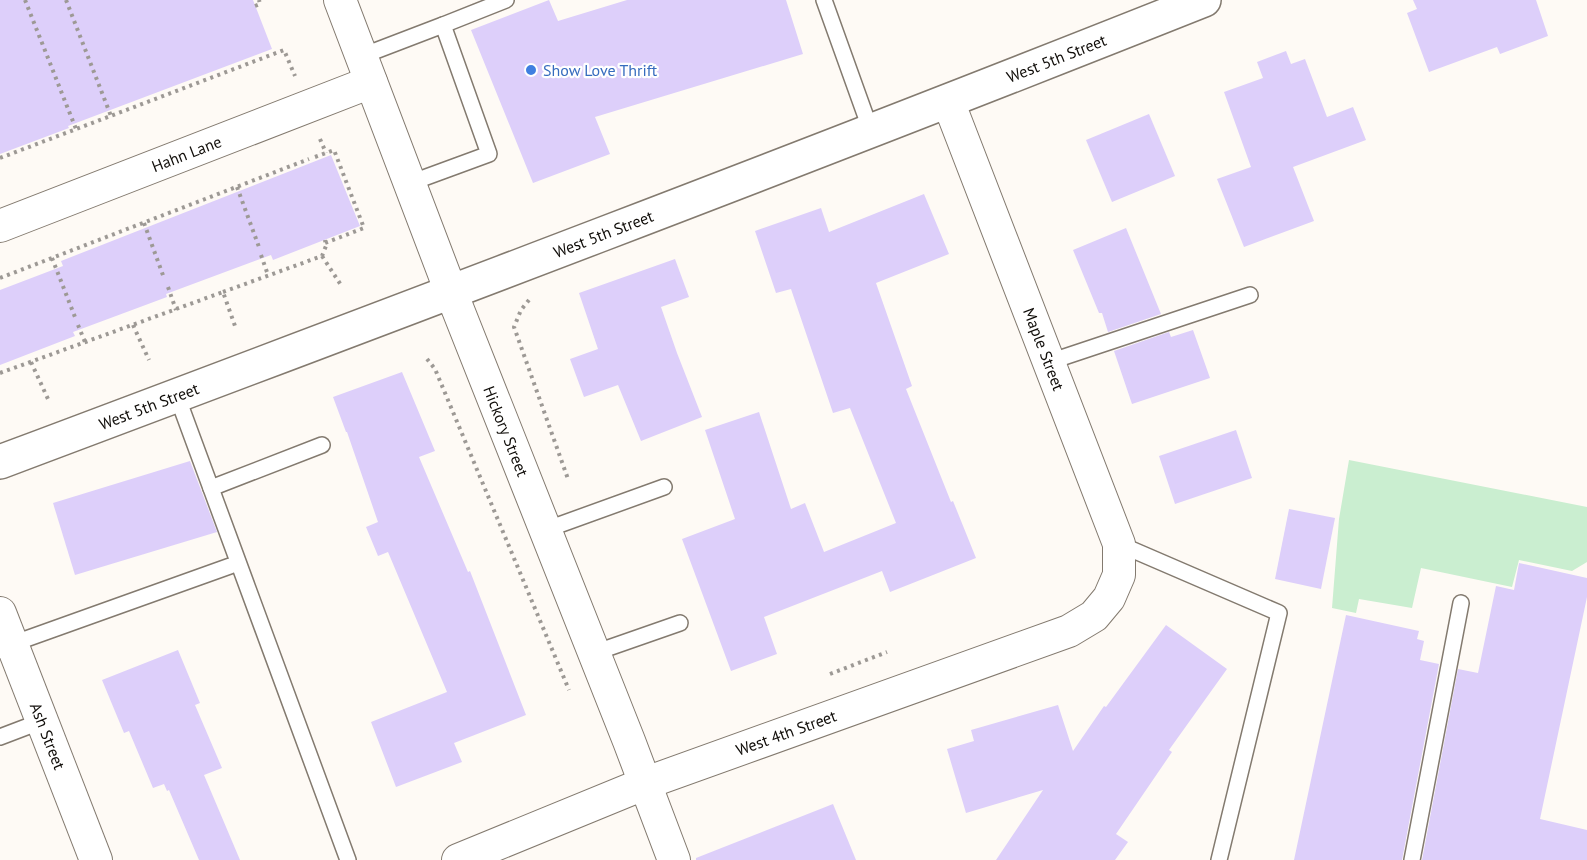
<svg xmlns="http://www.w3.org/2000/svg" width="1587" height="860" font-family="'PT Sans',sans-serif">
<rect width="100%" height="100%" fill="#fefaf5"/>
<path fill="#caeed0" d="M1349,460l238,47v55l-15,9 -53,-11 -7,27 -91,-19 -9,40 -53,-9 -3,14 -24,-5 7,-89z"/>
<g fill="#ddcffa">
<path d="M0,0h253l19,49 -204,77 1,2 -69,26z"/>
<path d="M549,0l9,21 69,-21h159l17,54 -208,63 15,37 -77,29 -62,-153z"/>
<path d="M1413,0h123l12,36 -48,18 -3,-7 -68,25 -22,-59 10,-4z"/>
<path d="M1286,51l5,13 14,-5 22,58 26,-10 13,33 -73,27 21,54 -70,26 -27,-68 34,-12 -27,-75 39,-14 -6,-16z"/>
<path d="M1149,114l26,62 -63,26 -26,-62z"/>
<path d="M331,155l29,71 -87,34 -2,-5 -105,39 1,3 -94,35 2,4 -75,29v-75l63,-24 -2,-5z"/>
<path d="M924,194l25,60 -73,29 36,103 -6,3 45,113 2,-1 23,57 -86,34 -8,-21 -118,46 13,37 -46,17 -49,-132 53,-20 -30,-89 54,-18 32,97 14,-6 19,49 72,-29 -46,-115 -17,5 -42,-124 -15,4 -21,-62 66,-23 8,24z"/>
<path d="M1126,228l35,86 -53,18 -6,-19h-3l-26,-63z"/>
<path d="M675,259l14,38 -28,10 16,46 25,64 -61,24 -23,-56 -34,12 -14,-38 28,-10 -19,-56z"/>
<path d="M1193,330l17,48 -78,26 -18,-53 55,-19 2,5z"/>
<path d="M402,372l33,79 -16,6 49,115 2,-1 56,144 -72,28 8,19 -66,25 -25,-65 76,-30 -59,-140 -10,4 -12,-29 12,-5 -31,-90h-1l-13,-35z"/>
<path d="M1236,430l16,48 -77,26 -16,-48z"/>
<path d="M190,461l27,71 -142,43 -22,-72z"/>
<path d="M1289,509l46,9 -14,71 -46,-10z"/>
<path d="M1519,563l68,15v19l-47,222 47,11v30h-165l36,-191 20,4 18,-87 18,4z"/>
<path d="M1346,615l73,16 -2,8 7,2 -4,19 19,4 -37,196h-108z"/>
<path d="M1166,625l61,44 -58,81 3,2 -56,82 12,8 -13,18h-119l47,-70 -77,23 -19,-64 27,-8 -3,-11 87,-25 15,46 31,-45 2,1z"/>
<path d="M178,650l22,53 -5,2 27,63 -18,7 36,85h-41l-30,-70 -2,1 -3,-7 -11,4 -24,-57 -5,2 -22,-53z"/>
<path d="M833,804l23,56h-160v-2z"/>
</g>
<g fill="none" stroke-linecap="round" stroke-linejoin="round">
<g stroke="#837a6f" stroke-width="18">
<g id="service">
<path d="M824,0l47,131"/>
<path d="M443,25l63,-25"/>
<path d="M362,56l81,-31 46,129 -79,29"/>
<path d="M1049,362l201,-67"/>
<path d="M177,396l171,464"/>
<path d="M211,488l111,-43"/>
<path d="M545,530l119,-43"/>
<path d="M1119,544l160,69 -60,247"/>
<path d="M12,644l218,-78"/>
<path d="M594,653l86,-30"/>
<path d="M0,737l42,-16"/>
<path d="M1412,860l49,-257"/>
</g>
</g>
<g stroke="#837a6f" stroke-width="34">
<g id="minor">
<path id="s1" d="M340,0l111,292 178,449 45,119"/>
<path id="s2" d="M0,226l371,-144"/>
<path id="s3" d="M0,613l96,247"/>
<path id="s4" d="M458,860l188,-77 423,-152 25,-15 15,-18 10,-23v-31l-171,-443"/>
</g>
</g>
<g stroke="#837a6f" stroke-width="36">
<g id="tertiary">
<path id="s5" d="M0,462c402,-151 804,-303 1204,-462"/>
</g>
</g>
<g stroke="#9d9995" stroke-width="4" stroke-dasharray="3 4.5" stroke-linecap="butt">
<path d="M25,0l51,129"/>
<path d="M66,0l45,116"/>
<path d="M255,6l5,-2 -1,-4"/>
<path d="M320,139l6,14"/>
<path d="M315,157l19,-7 30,78 -39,15"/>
<path d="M0,158l284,-108 11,26"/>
<path d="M237,187l22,60"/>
<path d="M144,223l20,55"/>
<path d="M261,255l7,20"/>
<path d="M322,256l19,29"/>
<path d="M52,258l23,59"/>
<path d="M0,278l309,-119"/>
<path d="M168,287l8,23"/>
<path d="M223,292l99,-36 4,-10 -1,-6"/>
<path d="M529,300l-8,10 -7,17 54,152"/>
<path d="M78,325l7,17"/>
<path d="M133,325l16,35"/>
<path d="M427,359l8,10 134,321"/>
<path d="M31,362l17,37"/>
<path d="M0,373l223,-81 12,34"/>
<path d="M830,674l57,-22"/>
</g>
<use href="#service" stroke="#fff" stroke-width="15"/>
<use href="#minor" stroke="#fff" stroke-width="32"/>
<use href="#tertiary" stroke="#fff" stroke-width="33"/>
</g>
<circle fill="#3f7fe0" stroke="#fff" stroke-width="2" cx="531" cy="70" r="6"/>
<g text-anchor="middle" stroke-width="4.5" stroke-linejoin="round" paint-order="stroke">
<g font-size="16" fill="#0f0c08" stroke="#fff">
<text dy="6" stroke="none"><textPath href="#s5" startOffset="1131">West 5th Street</textPath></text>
<text dy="6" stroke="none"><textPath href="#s2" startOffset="200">Hahn Lane</textPath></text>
<text dy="6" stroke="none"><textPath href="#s5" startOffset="645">West 5th Street</textPath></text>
<text transform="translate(1044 349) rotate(69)" y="6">Maple Street</text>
<text dy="6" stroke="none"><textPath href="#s5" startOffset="159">West 5th Street</textPath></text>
<text dy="6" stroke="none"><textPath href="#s1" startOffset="462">Hickory Street</textPath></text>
<text dy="6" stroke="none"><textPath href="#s4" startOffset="352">West 4th Street</textPath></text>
<text dy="6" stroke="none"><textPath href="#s3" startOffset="132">Ash Street</textPath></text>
</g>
<g font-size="16" fill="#366cbe" stroke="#fff" text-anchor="start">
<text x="543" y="76">Show Love Thrift</text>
</g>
</g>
</svg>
